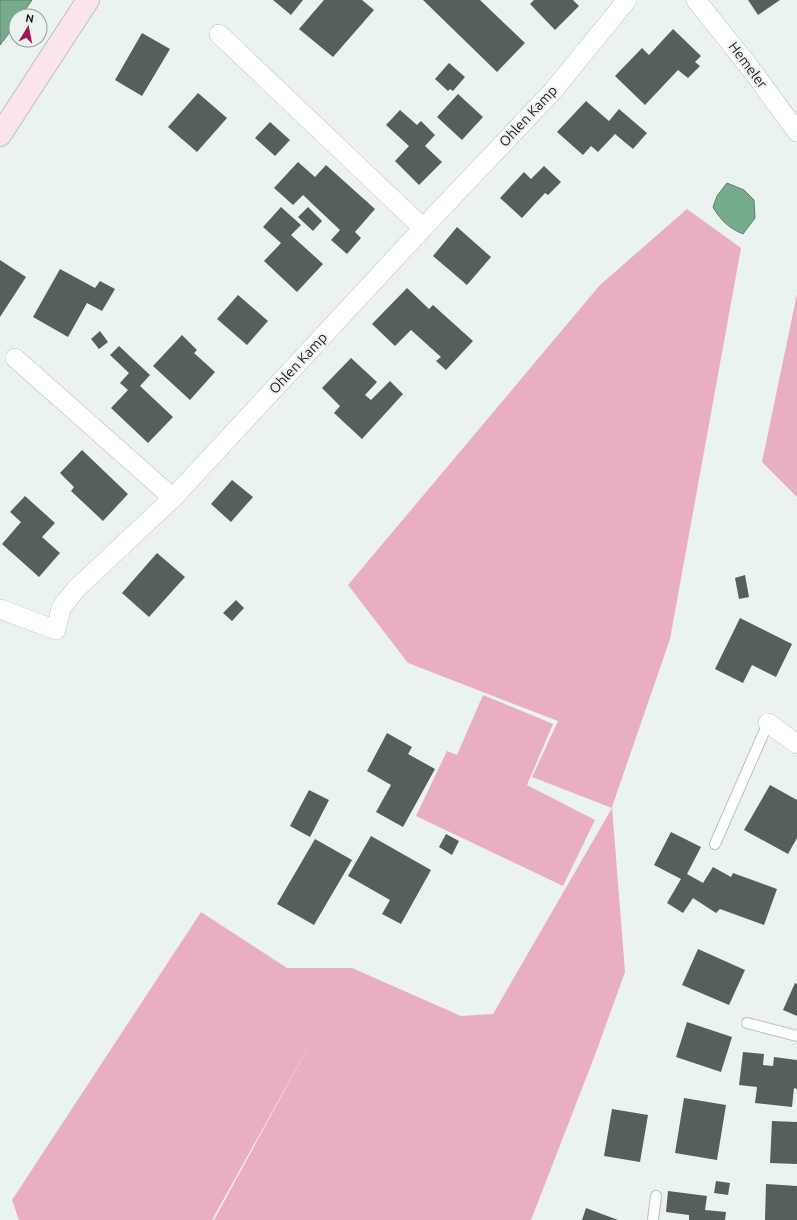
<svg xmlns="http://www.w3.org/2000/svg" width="797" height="1220" font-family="Ubuntu,sans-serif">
<rect width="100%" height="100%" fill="#eaf3ee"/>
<g fill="#eaafbe">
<path d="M687,209l54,39 -71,391 -58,168 13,165 -30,83 -64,165h-317l103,-189 -105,189h-193l-7,-20 189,-288 86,56h65l109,48 32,-2 119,-206 -80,-31 26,-56 -150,-58 -60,-78 252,-300z"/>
<path d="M797,294v203l-35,-35z"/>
<path d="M483,695l70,29 -26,61 68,35 -32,66 -147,-70 31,-65 10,4z"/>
</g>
<g fill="#76ab8e" stroke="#5a806b">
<path d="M0,0h32l-11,16h-5v8l-16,21z"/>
<path d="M727,183l17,7 10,10 1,18 -12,16c-14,-6 -22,-13 -30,-27l4,-11z"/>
</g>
<g fill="#575f5b">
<path d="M273,0h30l-12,15z"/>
<path d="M324,0h38l12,10 -41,47 -34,-28z"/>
<path d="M423,0h57l45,43 -28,29z"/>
<path d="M534,0h39l6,6 -24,24 -25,-26z"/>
<path d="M748,0h32l-22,15z"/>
<path d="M673,29l28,27 -6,6 5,4 -12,12 -10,-8 -33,35 -30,-29 27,-28 7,7z"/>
<path d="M142,33l28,16 -28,47 -27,-16z"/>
<path d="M449,63l16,14 -12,14 -3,-2 -2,2 -13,-12z"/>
<path d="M198,93l29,25 -30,34 -29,-25z"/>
<path d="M458,94l25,23 -21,23 -25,-23z"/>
<path d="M586,101l23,20 10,-12 28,24 -14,16 -18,-15 -17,18 -7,-6 -8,9 -26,-23z"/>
<path d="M400,110l17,15 4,-4 14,14 -10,11 17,16 -23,23 -24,-24 14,-15 -23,-21z"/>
<path d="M270,122l20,18 -15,16 -20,-18z"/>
<path d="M298,162l17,15 11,-12 49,44 -20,23 6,6 -14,16 -16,-14 9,-10 -37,-35 -10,10 -19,-17z"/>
<path d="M544,166l17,16 -13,13 -3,-2 -23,25 -22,-20 24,-26 7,7z"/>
<path d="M281,207l20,18 -10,10 32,29 -26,28 -33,-31 17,-18 -18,-16z"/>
<path d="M308,207l14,14 -9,10 -15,-14z"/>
<path d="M457,227l34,30 -24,28 -34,-29z"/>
<path d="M0,260l26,17 -26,40z"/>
<path d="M60,269l35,19 5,-7 15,8 -13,22 -15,-8 -19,34 -35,-20z"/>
<path d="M407,288l22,21 4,-4 40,36 -27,29 -10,-9 5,-4 -30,-27 -16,16 -23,-22z"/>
<path d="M238,295l30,26 -21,24 -30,-26z"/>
<path d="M100,331l8,11 -9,7 -8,-10z"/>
<path d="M182,335l15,15 -3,3 21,19 -25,28 -37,-34z"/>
<path d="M119,346l31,29 -10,11 33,31 -25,26 -37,-35 17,-18 -8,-7 9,-10 -19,-18z"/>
<path d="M351,358l26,24 -12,13 6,5 19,-19 13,13 -41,45 -28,-26 6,-7 -18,-18z"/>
<path d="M82,450l46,44 -25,27 -32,-30 3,-4 -14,-14z"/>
<path d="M232,480l21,17 -22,25 -20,-18z"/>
<path d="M25,496l30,27 -13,14 18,16 -21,24 -37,-33 19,-22 -11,-10z"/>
<path d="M157,553l28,24 -36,40 -27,-24z"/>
<path d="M745,575l4,22 -10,2 -4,-21z"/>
<path d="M236,600l8,8 -12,13 -9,-8z"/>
<path d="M740,618l52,26 -16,33 -24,-12 -9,18 -28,-14z"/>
<path d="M387,733l25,14 -4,7 27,15 -32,58 -27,-15 15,-27 -24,-14z"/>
<path d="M770,785l27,15v38l-9,16 -44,-24z"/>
<path d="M309,790l20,10 -19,37 -20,-11z"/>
<path d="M671,832l30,15 -14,27 16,9 10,-16 18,10 2,-4 44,16 -13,36 -44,-16 -4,4 -23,-15 -10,15 -16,-10 14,-24 -27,-14z"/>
<path d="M446,834l13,7 -7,14 -13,-8z"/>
<path d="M371,836l60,34 -30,54 -19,-10 8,-14 -42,-24z"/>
<path d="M315,839l37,21 -38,65 -37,-21z"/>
<path d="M698,949l47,21 -16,35 -47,-20z"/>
<path d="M795,983l2,1v32l-14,-6z"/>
<path d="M687,1022l45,15 -11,35 -45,-15z"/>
<path d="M743,1052l21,2 -1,11 10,1 1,-9 23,3v29l-3,-1 -2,19 -37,-4 2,-16 -18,-2z"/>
<path d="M684,1098l42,7 -9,55 -42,-7z"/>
<path d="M612,1109l36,6 -8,47 -36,-6z"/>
<path d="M772,1121l25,1v42l-27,-1z"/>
<path d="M716,1181l14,2 -2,12 -14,-2z"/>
<path d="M766,1184l31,2v34h-32z"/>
<path d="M668,1191l39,5 -2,14 21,2 -1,8h-36v-5l-23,-3z"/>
<path d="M586,1208l32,12h-36z"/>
</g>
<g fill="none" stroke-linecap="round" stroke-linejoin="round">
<g stroke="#b9c2bd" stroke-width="12">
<g id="lane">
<path d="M715,844l53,-121"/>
<path d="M747,1023l50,13"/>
<path d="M653,1220l3,-24"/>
</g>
</g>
<g stroke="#b9c2bd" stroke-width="20">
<g id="street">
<path d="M696,0l55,69 46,63"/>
<path d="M219,34l204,194"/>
<path d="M15,358l158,140"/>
<path d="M0,609l56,21 5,-22 15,-19 97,-91 250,-270 129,-136 75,-92"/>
<path d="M768,723l29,21"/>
</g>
</g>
<g stroke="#b9c2bd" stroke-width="24">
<path id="secondary" d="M0,135l88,-135"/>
</g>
<use href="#lane" stroke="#fff" stroke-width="10"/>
<use href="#street" stroke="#fff" stroke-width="19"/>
<use href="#secondary" stroke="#fbe5eb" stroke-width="22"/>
</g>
<g text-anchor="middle" stroke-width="4" stroke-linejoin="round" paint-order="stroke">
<g font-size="14" fill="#181b19" stroke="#eaf3ee">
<text transform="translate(748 65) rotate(53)" y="5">Hemeler</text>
<text transform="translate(528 116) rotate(-47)" y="5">Ohlen Kamp</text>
<text transform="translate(298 363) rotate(-47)" y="5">Ohlen Kamp</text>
</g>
</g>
<g transform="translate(28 28) rotate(10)"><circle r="19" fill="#eaf3ee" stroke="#969d99"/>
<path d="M0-3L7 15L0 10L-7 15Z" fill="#a51453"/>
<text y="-6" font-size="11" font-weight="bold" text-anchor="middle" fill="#181b19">N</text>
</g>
</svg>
